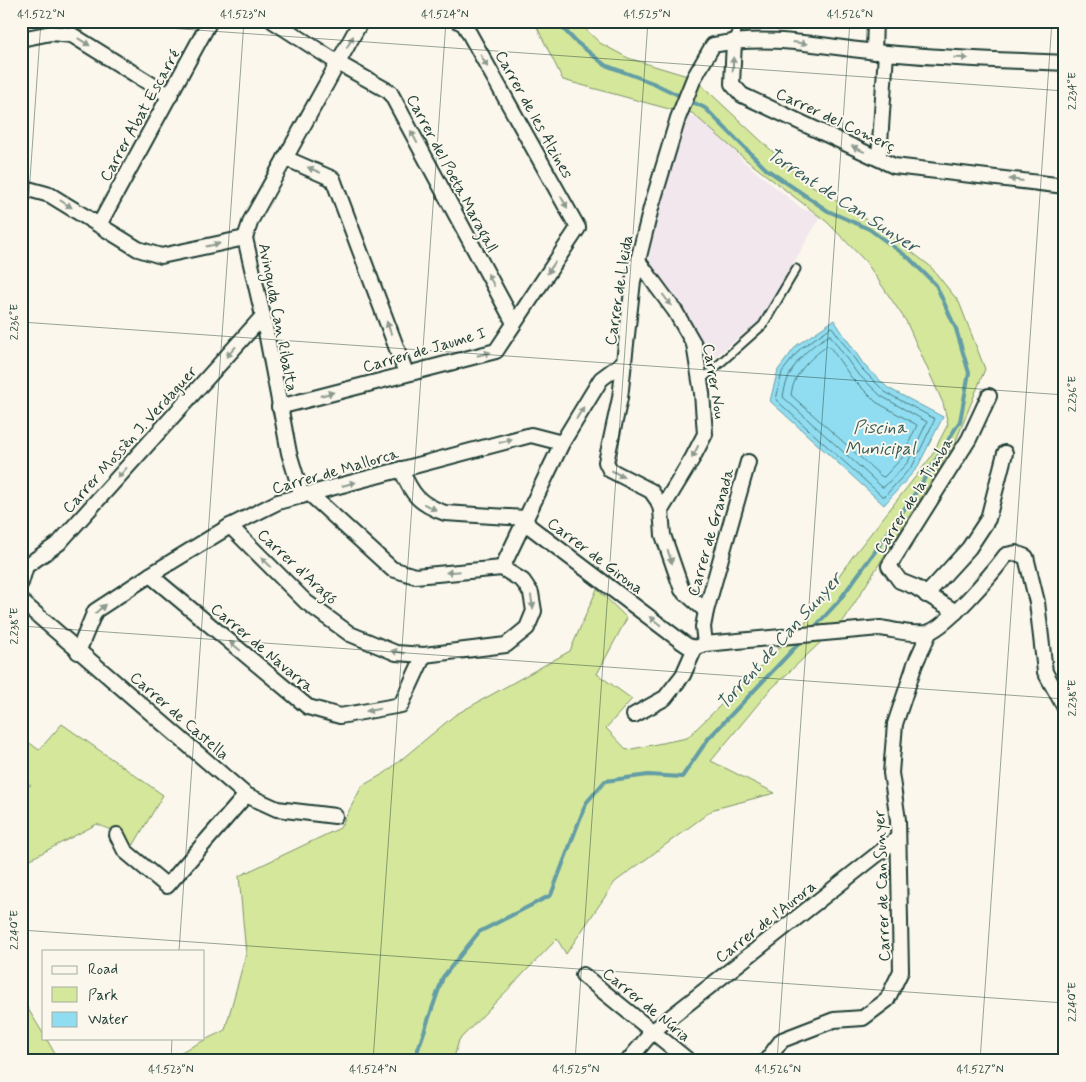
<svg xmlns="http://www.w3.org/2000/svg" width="1086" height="1082" font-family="Mynerve,sans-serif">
<rect width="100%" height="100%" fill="#fbf7ec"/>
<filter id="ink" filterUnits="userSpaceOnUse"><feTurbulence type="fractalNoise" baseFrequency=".02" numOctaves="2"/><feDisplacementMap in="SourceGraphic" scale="10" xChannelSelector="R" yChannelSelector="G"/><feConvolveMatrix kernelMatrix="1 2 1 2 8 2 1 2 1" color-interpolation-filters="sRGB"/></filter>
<g filter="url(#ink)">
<path fill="#f1e7ed" d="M688,115l21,5 34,41 58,47 20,8 -61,104 -56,46 -56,-100 9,-51z"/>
<g fill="#d5e79b" stroke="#7a9268">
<path d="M534,21h43l23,22 28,15 66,20 109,102 80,50 47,36 29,36 26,67 -30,74 -111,177 -76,72 -57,69 64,32 -61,16 -99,73 -49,72 -9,-15 -98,101 -6,21h-290l62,-31 21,-76 -7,-78 101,-48 22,-42 23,-13 70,-58 115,-64 27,-62 30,29 -30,56 35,25 -26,29 21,22 60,-12 119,-116 47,-66 78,-99 17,-33 -5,-21 -37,-82 -40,-59 -39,-40 -82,-63 -53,-46 -23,-4 -106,-29z"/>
<path d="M62,724l101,71 -30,51 -16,-13 -20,-9 -76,40v-75l10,-4 -10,-8v-36l2,-3 16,12z"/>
<path d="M21,993l4,11 19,31v3h2l13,23h-38z"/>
</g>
<path fill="#90ddf1" stroke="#639da5" d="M834,320l30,45 24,23 55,29 -26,51 -33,37 -114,-104 8,-31 19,-25z"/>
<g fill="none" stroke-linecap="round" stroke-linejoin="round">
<g stroke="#4c7d80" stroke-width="1">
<path d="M832,327l29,41 24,24 50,27 -22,46 -28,31h-3l-106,-96 6,-28 18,-23z"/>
<path d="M830,335l26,37 25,24 46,26 -19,40 -24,25h-2l-99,-90c4,-28 22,-49 47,-62z"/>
<path d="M827,346l3,1 21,30 25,25 41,23 -15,33 -18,19 -3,-1 -90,-81c3,-22 18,-36 36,-49z"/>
</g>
<g stroke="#639da5" stroke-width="4">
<path d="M556,21l19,20 30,24 48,18 52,25 61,61 62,42 41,18 40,29 27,27 20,44 13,44 -9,48 -42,68 -44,64 -36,49 -27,29"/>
<path d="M414,1061l29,-84 36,-45 72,-37 35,-92 19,-22 43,-6 34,2 26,-38 95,-100"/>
</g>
<g stroke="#1f3d34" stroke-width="11">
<g id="lane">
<path d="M734,41l6,-20"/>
<path d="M700,381l63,-56 33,-56"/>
</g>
</g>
<g stroke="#1f3d34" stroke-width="18">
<g id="street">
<path d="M273,21l65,42 52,29 124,231"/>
<path d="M21,39l30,-6 21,2 98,61"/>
<path d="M734,41l-2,43 10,11 152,71 171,20"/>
<path d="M874,52l1,-31"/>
<path d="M285,158l48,21 73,194"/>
<path d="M879,158l7,-105"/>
<path d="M21,187l29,8 88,54 23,7 84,-18"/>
<path d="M99,225l111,-204"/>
<path d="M638,261l37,50 19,33 8,49 3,41 -13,25 -31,51"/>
<path d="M279,407l217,-56 82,-123 -114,-204 -6,-3"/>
<path d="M401,469c11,26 18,35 44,44l80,5"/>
<path d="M310,494l82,75 23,7 87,-8"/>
<path d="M302,496l-13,-43 -26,-137 -18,-78 6,-18 110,-199"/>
<path d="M525,518l4,8 153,116 6,4 7,2"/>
<path d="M230,526l76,76 44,32 46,19 28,2 82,-10 21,-17 7,-17 -3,-18 -8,-12 -21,-13"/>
<path d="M502,568l60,-125 39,-64 23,-17"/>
<path d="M150,575l158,132 32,9 61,-11 23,-50"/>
<path d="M21,583l5,-17 33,-23 204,-227"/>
<path d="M926,595l43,-47 19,-29 17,-66"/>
<path d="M21,601l225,194 31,14 58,7"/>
<path d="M706,611l-24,-21 -19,-55 -2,-25 -3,-9 -7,-10 -41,-21 -4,-8 14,-64 13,-117 18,-73 27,-90 16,-40 19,-33c59,-12 115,3 174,8 59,6 118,7 178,10"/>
<path d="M956,612l-41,-25 -15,-6 -11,-15 80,-127 20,-43"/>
<path d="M705,644l-2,-17 3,-16 42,-149"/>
<path d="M695,648l10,-4 175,-16c15,2 31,7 46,5 19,-3 68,-62 80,-78l10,-2 10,4 11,45 8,70 20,36"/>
<path d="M78,652l17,-41 55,-36 80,-49 48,-24 253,-67 31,8"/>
<path d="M634,715l31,-17 18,-23 12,-27"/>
<path d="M117,835l8,16 42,35 79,-91"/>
<path d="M583,975l106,86"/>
<path d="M628,1061l25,-30 245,-193"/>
<path d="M766,1061l16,-21 52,-20 29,-2 24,-18 14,-29 -3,-151 -7,-47 4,-49 20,-60 14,-31"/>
</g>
</g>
<use href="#lane" stroke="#fbf7ec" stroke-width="7"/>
<use href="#street" stroke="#fbf7ec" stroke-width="14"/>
</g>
<defs><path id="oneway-solid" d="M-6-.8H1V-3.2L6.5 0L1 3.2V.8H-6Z" transform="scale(1.25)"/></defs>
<g fill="#8d9a90">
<use href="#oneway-solid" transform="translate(84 42) rotate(32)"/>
<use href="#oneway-solid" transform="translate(350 42) rotate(-61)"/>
<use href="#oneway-solid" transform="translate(800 43) rotate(7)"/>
<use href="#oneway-solid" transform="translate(961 58) rotate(3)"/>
<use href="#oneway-solid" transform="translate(484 61) rotate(61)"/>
<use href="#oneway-solid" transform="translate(733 64) rotate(-88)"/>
<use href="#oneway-solid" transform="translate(414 137) rotate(-118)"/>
<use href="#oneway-solid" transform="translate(858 149) rotate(-155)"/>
<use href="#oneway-solid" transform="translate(314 170) rotate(-157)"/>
<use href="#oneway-solid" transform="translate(1016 180) rotate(-173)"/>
<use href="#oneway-solid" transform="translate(564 202) rotate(61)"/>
<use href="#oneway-solid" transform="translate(66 204) rotate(32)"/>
<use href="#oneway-solid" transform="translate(213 245) rotate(-12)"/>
<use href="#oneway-solid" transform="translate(551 268) rotate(124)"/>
<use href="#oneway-solid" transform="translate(491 280) rotate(-118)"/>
<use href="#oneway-solid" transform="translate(667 300) rotate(53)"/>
<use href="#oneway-solid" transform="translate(389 328) rotate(-110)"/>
<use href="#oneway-solid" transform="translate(231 352) rotate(132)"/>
<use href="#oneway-solid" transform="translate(484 354) rotate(-14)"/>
<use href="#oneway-solid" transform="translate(327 394) rotate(-15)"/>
<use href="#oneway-solid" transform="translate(580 413) rotate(-58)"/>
<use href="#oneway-solid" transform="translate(506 441) rotate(-15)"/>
<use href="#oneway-solid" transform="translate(695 452) rotate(117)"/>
<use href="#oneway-solid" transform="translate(122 473) rotate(132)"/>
<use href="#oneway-solid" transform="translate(618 474) rotate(29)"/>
<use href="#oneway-solid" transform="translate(349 484) rotate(-15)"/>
<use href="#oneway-solid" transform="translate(430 507) rotate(26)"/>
<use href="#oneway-solid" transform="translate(670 557) rotate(71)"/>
<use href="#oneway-solid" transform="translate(266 562) rotate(-135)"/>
<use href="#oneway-solid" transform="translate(453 572) rotate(175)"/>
<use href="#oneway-solid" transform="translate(532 602) rotate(81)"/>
<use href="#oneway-solid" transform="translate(100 609) rotate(-41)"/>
<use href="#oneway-solid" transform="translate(655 621) rotate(-142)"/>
<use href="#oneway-solid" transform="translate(235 646) rotate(-140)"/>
<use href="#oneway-solid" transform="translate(398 652) rotate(-169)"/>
<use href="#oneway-solid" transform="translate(373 710) rotate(170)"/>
</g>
</g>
<path fill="none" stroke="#1f3d34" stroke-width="1" stroke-opacity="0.45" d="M68,21l997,70M21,309l20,-288M21,322l1044,73M21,626l1044,73M21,930l1044,73M179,951l65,-930M171,1061l1,-23M373,1061l73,-1040M575,1061l73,-1040M777,1061l73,-1040M980,1061l72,-1040"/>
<g text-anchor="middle" stroke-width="4" stroke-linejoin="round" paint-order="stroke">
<g font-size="16" fill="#1f3d34" stroke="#fbf7ec">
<text transform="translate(535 114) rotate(61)" y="6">Carrer de les Alzines</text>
<text transform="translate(139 115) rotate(-61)" y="6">Carrer Abat Escarré</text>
<text transform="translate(836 119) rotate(25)" y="6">Carrer del Comerç</text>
<text transform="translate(453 173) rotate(62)" y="6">Carrer del Poeta Maragall</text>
<text transform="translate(618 290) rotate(-81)" y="6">Carrer de Lleida</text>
<text transform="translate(279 317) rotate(79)" y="6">Avinguda Can Ribalta</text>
<text transform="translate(424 349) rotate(-16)" y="6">Carrer de Jaume I</text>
<text transform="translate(715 381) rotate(81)" y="6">Carrer Nou</text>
<text transform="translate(129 439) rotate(-48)" y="6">Carrer Mossèn J. Verdaguer</text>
<text transform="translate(335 470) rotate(-16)" y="6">Carrer de Mallorca</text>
<text transform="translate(913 495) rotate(-58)" y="6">Carrer de la Timba</text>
<text transform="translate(710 532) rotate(-74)" y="6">Carrer de Granada</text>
<text transform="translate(596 555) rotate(37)" y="6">Carrer de Girona</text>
<text transform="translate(298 566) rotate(43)" y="6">Carrer d'Aragó</text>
<text transform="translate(263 647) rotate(40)" y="6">Carrer de Navarra</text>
<text transform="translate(180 715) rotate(41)" y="6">Carrer de Castella</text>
<text transform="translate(881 886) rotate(-92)" y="6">Carrer de Can Sunyer</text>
<text transform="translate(765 921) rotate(-38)" y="6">Carrer de l'Aurora</text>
<text transform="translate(647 1004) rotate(39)" y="6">Carrer de Núria</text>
</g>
<g font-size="18" font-style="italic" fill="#365d5a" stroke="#fbf7ec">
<text transform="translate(843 200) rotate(33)" y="6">Torrent de Can Sunyer</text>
<text x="880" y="433">Piscina<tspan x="880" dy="21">Municipal</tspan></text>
<text transform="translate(779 641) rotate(-48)" y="6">Torrent de Can Sunyer</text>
</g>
</g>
<rect width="1086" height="1082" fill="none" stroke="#fbf7ec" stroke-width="55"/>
<rect x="42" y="950" width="162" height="90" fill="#fbf7ec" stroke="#a3ada2"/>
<rect x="52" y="966" width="25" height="8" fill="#fbf7ec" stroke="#a3ada2"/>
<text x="88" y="974" font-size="15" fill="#1f3d34">Road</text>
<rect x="52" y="987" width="25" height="15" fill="#d5e79b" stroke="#a3ada2"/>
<text x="88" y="1000" font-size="15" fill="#1f3d34">Park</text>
<rect x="52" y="1012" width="25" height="15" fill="#90ddf1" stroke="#a3ada2"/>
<text x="88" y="1024" font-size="15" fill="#1f3d34">Water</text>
<rect x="28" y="28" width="1030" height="1026" fill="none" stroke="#1f3d34" stroke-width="2"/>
<g font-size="12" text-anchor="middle" fill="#1f3d34">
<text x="41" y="18">41.522°N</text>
<text x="243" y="18">41.523°N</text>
<text x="445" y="18">41.524°N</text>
<text x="647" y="18">41.525°N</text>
<text x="850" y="18">41.526°N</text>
<text transform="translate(1072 91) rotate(-90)" y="4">2.234°E</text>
<text transform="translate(14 322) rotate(-90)" y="4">2.236°E</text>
<text transform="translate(1072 394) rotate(-90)" y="4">2.236°E</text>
<text transform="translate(14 626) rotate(-90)" y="4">2.238°E</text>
<text transform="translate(1072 698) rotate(-90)" y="4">2.238°E</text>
<text transform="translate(14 930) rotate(-90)" y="4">2.240°E</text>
<text transform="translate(1072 1002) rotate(-90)" y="4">2.240°E</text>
<text x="171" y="1073">41.523°N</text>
<text x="373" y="1073">41.524°N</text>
<text x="576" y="1073">41.525°N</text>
<text x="778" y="1073">41.526°N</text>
<text x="980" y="1073">41.527°N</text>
</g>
</svg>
